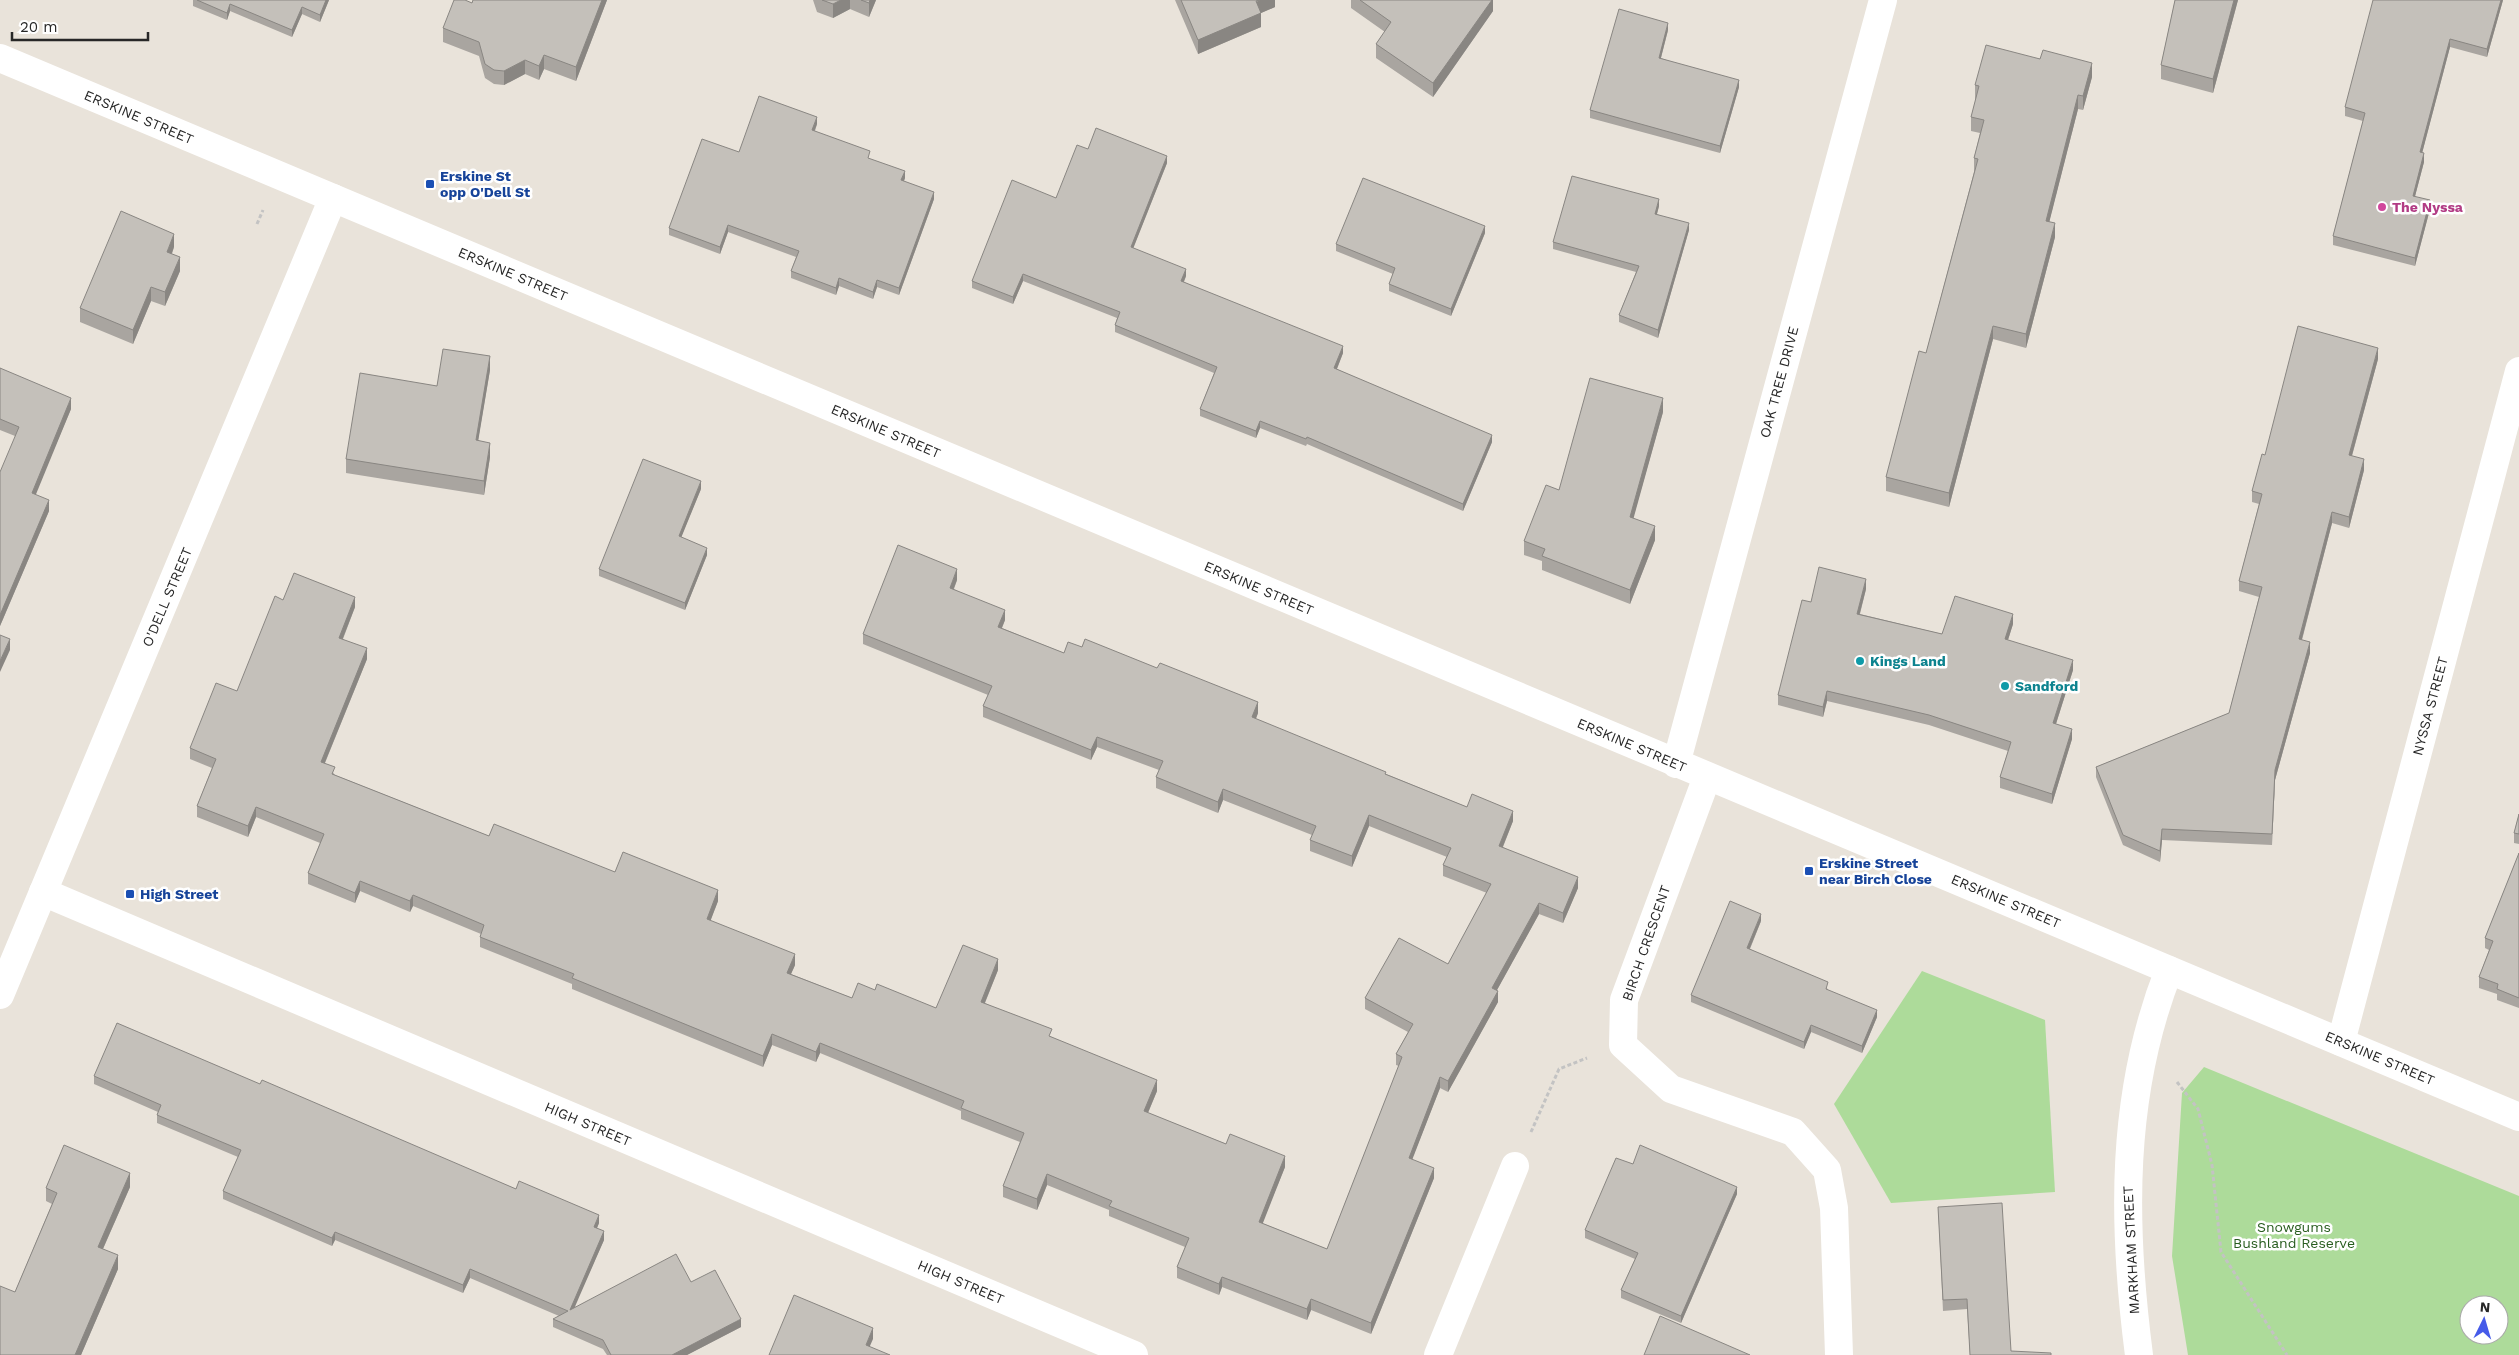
<svg xmlns="http://www.w3.org/2000/svg" width="2519" height="1355" font-family="'Work Sans',sans-serif">
<rect width="100%" height="100%" fill="#e9e3da"/>
<g fill="#addb9a" fill-rule="evenodd">
<path d="M1922,971l123,49 10,172 -164,11 -57,-99z"/>
<path d="M2204,1067l315,129v159h-331l-16,-99 10,-163zM2469,1305h30v30h-30z"/>
</g>
<g fill="none" stroke-linecap="round" stroke-linejoin="round">
<g stroke="#c3c3c3" stroke-width="3" stroke-dasharray="4 2.5" stroke-linecap="butt">
<path d="M257,224l6,-14"/>
<path d="M2177,1082l21,27 14,56 9,87 66,103"/>
<path d="M1531,1132l28,-63 28,-11"/>
</g>
<g stroke="#fff" stroke-width="28">
<path d="M0,58l2519,1059"/>
<path d="M1676,764l207,-764"/>
<path d="M1707,777l-83,223 -1,45 48,44 122,43 34,38 7,38 5,147"/>
<path d="M43,892l1091,463"/>
<path d="M0,995l333,-797"/>
<path d="M2341,1042l178,-671"/>
<path d="M1438,1355l77,-189"/>
<path d="M2139,1355c-17,-131 -19,-261 30,-385"/>
</g>
</g>
<g fill="#a9a5a0">
<path d="M193,0h136l-9,22 -18,-8 -10,23 -62,-26 -3,9 -34,-14z"/>
<path d="M473,0h134l-31,81 -32,-12 -5,11 -14,-6 -21,11 -10,-1 -9,-6 -6,-22 -36,-14v-14l29,-25z"/>
<path d="M813,0h63l-7,17 -19,-8 -17,9 -16,-6z"/>
<path d="M1175,0h100v7l-14,6v14l-63,27z"/>
<path d="M1351,0h142v11l-60,86 -57,-39v-14l9,-12 -34,-24z"/>
<path d="M2175,0h63l-25,93 -52,-14v-14z"/>
<path d="M2503,0l-16,57 -37,-10 -28,106 2,9 -9,34 15,13 -15,57 -82,-21v-9l30,-115 -18,-5v-9z"/>
<path d="M1668,30l-7,28 78,29 -19,66 -130,-35v-8z"/>
<path d="M2092,77l-9,33 -5,-1 -29,113 6,15 -29,111 -33,-9 -44,168 -63,-16v-14l40,-124 48,-181v-14l6,-25 -9,-2v-14l5,-18h-1v-14z"/>
<path d="M817,124l-2,7 55,28 35,19 -1,3 30,18 -35,96 -22,-8 -4,12 -34,-13 -3,9 -45,-17v-7l5,-14 -68,-25 -8,22 -51,-19v-7l70,-76z"/>
<path d="M1088,149l79,14 -34,85 53,28 -2,6 159,71 -6,16 155,73 -29,69 -156,-67 -1,2 -46,-18 -4,10 -56,-22v-7l14,-36 -99,-41v-7l2,-7 -94,-37 -10,23 -41,-16v-7l84,-83z"/>
<path d="M1659,206l-2,8 32,16 -31,108 -39,-16v-7l17,-43 -83,-23v-7z"/>
<path d="M1485,233l-34,83 -62,-25v-7l4,-10 -57,-23v-7z"/>
<path d="M174,247l-2,7 8,17 -15,35 -14,-5 -18,43 -53,-22v-14z"/>
<path d="M2378,359l-26,97 12,14 -15,58 -17,-5 -30,117 8,13 -35,127 -3,65 -110,-5 -2,22 -37,-17 -27,-68v-10l133,-54 30,-116 -20,-6v-10l20,-77 -7,-2v-11l13,-36z"/>
<path d="M0,368l71,41 -36,85 14,17 -49,115 15,-190 -15,-6z"/>
<path d="M490,370l-12,70 12,17 -6,38 -138,-22v-14l91,-73z"/>
<path d="M1663,412l-30,106 22,22 -25,64 -88,-34v-9l-18,-6v-14l35,-51z"/>
<path d="M701,489l-20,48 26,18 -22,55 -86,-34v-7z"/>
<path d="M957,580l-3,9 51,31 -3,8 62,25 194,60 -2,6 130,55 81,33 46,14 -10,26 75,41 -15,35 -24,-9 -42,76 1,12 -50,90 -8,-4 -28,71 22,19 -63,156 -60,-24 -4,10 -85,-33 -3,8 -42,-17v-11l8,-20 -76,-31v-6l-62,-25 -10,25 -34,-13v-11l17,-44 -59,-23v-8l-141,-58 -4,9 -44,-17 -9,22 -191,-78v-5l-92,-37v-10l1,-3 -68,-28 -3,6 -50,-21 -5,12 -47,-19v-11l12,-30 -64,-26 -8,20 -51,-20v-11l15,-38 -22,-9v-11l47,-57 46,-91 72,7 -12,32 24,20 -42,104 10,12 154,61 126,36 103,29 -8,20 85,44 -4,9 61,24 23,-8 61,18 62,-38 -13,33 172,88 -9,22 137,54 -23,56 65,26 72,-183 -3,-1v-11l12,-22 -43,-23v-11l83,-34 39,-71 -44,-17v-11l4,-8 -78,-31 -17,41 -42,-16v-11l2,-5 -89,-35 -5,13 -62,-25v-11l3,-7 -62,-23 -6,13 -108,-43v-11l5,-11 -125,-51v-10z"/>
<path d="M1866,589l-6,25 82,20 71,-10 -5,16 65,30 -17,54 16,15 -20,65 -52,-16v-11l8,-26 -79,-26 -102,-24 -4,16 -45,-12v-10l33,-93z"/>
<path d="M2519,814v30l-5,-1v-10z"/>
<path d="M2519,853v155l-22,-8v-6l-18,-6v-11l10,-27 -4,-2v-10z"/>
<path d="M1761,921l-11,28 78,40v1l49,27 -15,36 -51,-21 -7,17 -113,-47v-7z"/>
<path d="M94,1076l166,8 339,139 -2,5 7,12 -30,67 117,-25 50,45 -54,28h-80l-4,-6 -50,-22v-8l6,-3 -89,-38 -7,15 -128,-53 -3,6 -109,-47v-8l15,-34 -81,-34v-8l1,-3 -64,-28z"/>
<path d="M1633,1164l104,30 -56,129 -60,-25v-8l14,-31 -50,-21v-8z"/>
<path d="M130,1187l-27,62 15,20 -37,86h-81l15,-63 37,-88 -6,-3v-13z"/>
<path d="M1938,1207l73,144 40,4h-81l-3,-46 -24,2z"/>
</g>
<g fill="#898682">
<path d="M326,0h3l-9,22v-7z"/>
<path d="M602,0h5l-31,81v-14z"/>
<path d="M841,0h9v9l-17,9v-14z"/>
<path d="M870,0h6l-7,17v-14z"/>
<path d="M1260,0h15v7l-14,6v14l-63,27v-14z"/>
<path d="M1492,0h1v11l-60,86v-14z"/>
<path d="M2234,0h4l-25,93v-14z"/>
<path d="M2501,0h2l-16,57v-8z"/>
<path d="M230,4v7l-3,9v-7z"/>
<path d="M302,7v7l-10,23v-7z"/>
<path d="M1668,23v7l-9,35v-7z"/>
<path d="M2450,39v8l-30,114v-9z"/>
<path d="M544,55v14l-5,11v-14z"/>
<path d="M525,60v14l-21,11v-14z"/>
<path d="M2092,63v14l-9,33v-14z"/>
<path d="M1739,80v7l-19,66v-7z"/>
<path d="M2078,95v14l-32,126v-14z"/>
<path d="M817,117v7l-5,13v-7z"/>
<path d="M2424,153v9l-11,42v-8z"/>
<path d="M1167,156v7l-36,91v-7z"/>
<path d="M905,171v7l-4,9v-7z"/>
<path d="M934,192v7l-35,96v-7z"/>
<path d="M1659,199v7l-4,15v-7z"/>
<path d="M2430,200v9l-15,57v-8z"/>
<path d="M1689,223v7l-31,108v-8z"/>
<path d="M2055,223v14l-29,111v-14z"/>
<path d="M728,225v7l-8,22v-7z"/>
<path d="M1485,226v7l-34,83v-7z"/>
<path d="M174,234v13l-7,19v-14z"/>
<path d="M180,257v14l-15,35v-14z"/>
<path d="M1186,269v7l-5,12v-7z"/>
<path d="M1023,274v7l-10,23v-7z"/>
<path d="M839,278v8l-3,9v-7z"/>
<path d="M877,280v7l-4,12v-7z"/>
<path d="M151,287v14l-18,43v-14z"/>
<path d="M1993,326v13l-44,168v-14z"/>
<path d="M1343,346v7l-9,23v-8z"/>
<path d="M2378,348v11l-29,107v-11z"/>
<path d="M490,356v14l-14,84v-14z"/>
<path d="M71,398v11l-39,95v-11z"/>
<path d="M1663,398v14l-33,119v-14z"/>
<path d="M1260,421v7l-4,10v-7z"/>
<path d="M1492,435v7l-29,69v-7z"/>
<path d="M490,443v14l-6,38v-14z"/>
<path d="M2364,459v11l-15,58v-11z"/>
<path d="M701,481v8l-22,54v-7z"/>
<path d="M49,500v11l-49,115v-11z"/>
<path d="M2332,512v11l-33,127v-11z"/>
<path d="M1655,526v14l-25,64v-14z"/>
<path d="M707,548v7l-22,55v-7z"/>
<path d="M957,569v11l-7,18v-10z"/>
<path d="M1866,579v10l-9,35v-10z"/>
<path d="M355,597v10l-16,41v-10z"/>
<path d="M1005,610v10l-7,17v-10z"/>
<path d="M2013,614v10l-8,25v-10z"/>
<path d="M10,639v11l-10,22v-11z"/>
<path d="M2310,642v11l-35,127 -3,65 3,-75z"/>
<path d="M367,648v11l-46,113v-10z"/>
<path d="M2073,660v10l-20,63v-10z"/>
<path d="M1827,691v10l-4,16v-10z"/>
<path d="M1258,702v11l-6,15v-11z"/>
<path d="M2072,729v10l-20,65v-10z"/>
<path d="M1097,737v10l-6,13v-10z"/>
<path d="M1223,789v11l-5,13v-11z"/>
<path d="M256,807v10l-8,20v-11z"/>
<path d="M1513,811v10l-14,35v-10z"/>
<path d="M1369,815v11l-17,41v-11z"/>
<path d="M2162,829v11l-2,22v-11z"/>
<path d="M1578,877v11l-15,35v-10z"/>
<path d="M360,881v10l-5,12v-10z"/>
<path d="M718,890v11l-11,29v-11z"/>
<path d="M413,895v11l-3,6v-11z"/>
<path d="M1539,903v11l-47,85v-11z"/>
<path d="M1761,914v7l-14,34v-7z"/>
<path d="M795,954v11l-8,18v-10z"/>
<path d="M998,959v11l-17,42v-10z"/>
<path d="M1498,991v11l-50,90v-11z"/>
<path d="M1877,1010v7l-15,36v-7z"/>
<path d="M1811,1025v7l-7,17v-7z"/>
<path d="M772,1034v11l-9,22v-11z"/>
<path d="M820,1043v10l-4,9v-10z"/>
<path d="M1440,1077v11l-31,80v-10z"/>
<path d="M1157,1080v11l-13,31v-11z"/>
<path d="M1285,1156v11l-26,66v-11z"/>
<path d="M1434,1168v10l-63,156v-11z"/>
<path d="M130,1173v14l-32,73v-13z"/>
<path d="M1047,1174v11l-10,25v-11z"/>
<path d="M1737,1187v7l-56,129v-7z"/>
<path d="M599,1215v8l-5,12v-8z"/>
<path d="M604,1231v9l-34,78v-8z"/>
<path d="M335,1232v8l-3,6v-8z"/>
<path d="M118,1255v14l-37,86h-6z"/>
<path d="M470,1269v9l-7,15v-8z"/>
<path d="M1222,1277v10l-3,8v-11z"/>
<path d="M1311,1299v11l-4,10v-11z"/>
<path d="M741,1319v8l-54,28h-15z"/>
<path d="M873,1328v11l-7,16v-10z"/>
</g>
<g fill="#c4c0ba" stroke="#898682">
<path d="M197,0h129l-6,15 -18,-8 -10,23 -62,-26 -3,9z"/>
<path d="M454,0h11l7,3 1,-3h129l-26,67 -32,-12 -5,11 -14,-6 -21,11 -10,-1 -9,-6 -6,-22 -36,-14z"/>
<path d="M822,0h19l-8,4z"/>
<path d="M861,0h9l-1,3z"/>
<path d="M1181,0h79l-4,1 5,12 -63,27z"/>
<path d="M1360,0h132l-59,83 -57,-39 15,-22z"/>
<path d="M2175,0h59l-21,79 -52,-14z"/>
<path d="M2373,0h128l-14,49 -37,-10 -30,113 4,1 -11,43 17,4 -15,58 -82,-22 32,-123 -20,-6z"/>
<path d="M1619,9l49,14 -9,35 80,22 -19,66 -130,-36z"/>
<path d="M1986,45l54,14 3,-9 49,13 -9,33 -5,-1 -32,126 9,2 -29,111 -33,-8 -44,167 -63,-16 33,-126 7,2 52,-194 -4,-1 10,-38 -13,-3 8,-31 -4,-1z"/>
<path d="M759,96l58,21 -5,13 58,21 -2,7 37,13 -4,9 33,12 -35,96 -22,-8 -4,12 -34,-14 -3,10 -45,-17 8,-20 -71,-26 -8,22 -51,-19 33,-89 37,13z"/>
<path d="M1096,128l71,28 -36,91 55,22 -5,12 162,65 -9,22 158,67 -29,69 -156,-67 -1,2 -46,-18 -4,10 -56,-22 17,-42 -102,-42 5,-13 -97,-38 -10,23 -41,-16 40,-101 44,18 21,-53 11,4z"/>
<path d="M1572,176l87,23 -4,15 34,9 -31,107 -39,-15 20,-49 -86,-24z"/>
<path d="M1363,178l122,48 -34,83 -62,-25 6,-16 -59,-24z"/>
<path d="M121,211l53,23 -7,18 13,5 -15,35 -14,-5 -18,43 -53,-22z"/>
<path d="M2298,326l80,22 -29,107 15,4 -15,58 -17,-5 -33,127 11,3 -35,128 -3,64 -110,-5 -2,22 -37,-16 -27,-68 133,-54 33,-126 -23,-6 23,-87 -10,-3 10,-37 3,1z"/>
<path d="M443,349l47,7 -14,84 14,3 -6,38 -138,-22 14,-86 77,13z"/>
<path d="M0,368l71,30 -39,95 17,7 -49,115v-143l19,-45 -19,-8z"/>
<path d="M1590,378l73,20 -33,119 25,9 -25,64 -88,-34 3,-7 -21,-8 22,-56 13,5z"/>
<path d="M643,459l58,22 -22,55 28,12 -22,55 -86,-34z"/>
<path d="M898,545l59,24 -7,19 55,22 -7,17 66,26 4,-11 14,5 3,-8 72,29 3,-5 98,39 -6,15 134,55 -1,2 82,33 5,-13 41,17 -14,35 79,31 -15,36 -24,-10 -47,85 6,3 -50,90 -8,-4 -31,81 25,10 -63,155 -60,-24 -4,10 -85,-32 -3,7 -42,-17 12,-29 -80,-32 3,-5 -65,-27 -10,25 -34,-13 21,-53 -63,-25 3,-7 -144,-58 -4,9 -44,-18 -9,22 -191,-78 2,-4 -94,-37 4,-12 -71,-30 -3,6 -50,-20 -5,12 -47,-20 16,-39 -68,-27 -8,19 -51,-20 19,-47 -26,-11 26,-65 21,8 38,-95 8,4 11,-27 61,24 -16,41 28,10 -46,114 14,5 -3,7 157,62 5,-12 121,48 8,-20 95,38 -11,29 88,35 -8,19 65,25 6,-15 17,7 2,-6 59,24 27,-63 35,14 -17,43 71,27 -3,7 108,44 -13,31 82,33 4,-10 55,22 -26,66 68,27 75,-192 -6,-3 17,-30 -48,-26 34,-60 49,26 43,-80 -48,-19 8,-17 -82,-33 -17,41 -42,-16 6,-14 -93,-37 -5,13 -62,-25 7,-16 -66,-24 -6,13 -108,-44 9,-20 -129,-52z"/>
<path d="M1819,567l47,12 -9,35 85,20 13,-38 58,18 -8,25 68,21 -20,63 19,6 -20,65 -52,-17 11,-35 -82,-27 -102,-24 -4,16 -45,-12 24,-95 9,2z"/>
<path d="M0,635l10,4 -10,22z"/>
<path d="M2519,814v20l-5,-1z"/>
<path d="M2519,853v145l-22,-9 1,-5 -19,-7 14,-36 -8,-3z"/>
<path d="M1730,901l31,13 -14,34 81,34 -2,7 51,21 -15,36 -51,-21 -7,17 -113,-47z"/>
<path d="M117,1023l143,61 2,-4 254,109 3,-8 80,34 -5,12 10,4 -34,79 106,-56 15,28 24,-12 26,49 -69,36h-61l-8,-15 -50,-21 15,-8 -98,-42 -7,16 -128,-53 -3,6 -109,-47 18,-41 -84,-35 4,-10 -67,-29z"/>
<path d="M64,1145l66,28 -32,74 20,8 -43,100h-75v-69l15,6 42,-99 -11,-5z"/>
<path d="M1640,1145l97,42 -56,129 -60,-26 17,-37 -53,-23 31,-72 17,6z"/>
<path d="M2002,1203l9,148 40,2v2h-81l-3,-56 -24,1 -5,-93z"/>
<path d="M794,1295l79,33 -7,17 24,10h-121z"/>
<path d="M1660,1316l90,39h-106z"/>
</g>
<g fill="#1a4fb4" stroke="#fff" stroke-width="2">
<rect x="425" y="179" width="10" height="10" rx="2.5"/>
<rect x="1804" y="866" width="10" height="10" rx="2.5"/>
<rect x="125" y="889" width="10" height="10" rx="2.5"/>
</g>
<circle fill="#d1479c" stroke="#fff" stroke-width="2" cx="2382" cy="207" r="5"/>
<g fill="#0f9aa8" stroke="#fff" stroke-width="2">
<circle cx="1860" cy="661" r="5"/>
<circle cx="2005" cy="686" r="5"/>
</g>
<g text-anchor="middle" stroke-width="5" stroke-linejoin="round" paint-order="stroke">
<g font-size="14" fill="#272727" stroke="#fff">
<text transform="translate(139 117) rotate(23)" y="5">ERSKINE STREET</text>
<text transform="translate(513 274) rotate(23)" y="5">ERSKINE STREET</text>
<text transform="translate(1779 382) rotate(-75)" y="5">OAK TREE DRIVE</text>
<text transform="translate(886 431) rotate(23)" y="5">ERSKINE STREET</text>
<text transform="translate(1259 588) rotate(23)" y="5">ERSKINE STREET</text>
<text transform="translate(167 597) rotate(-67)" y="5">O'DELL STREET</text>
<text transform="translate(2430 706) rotate(-75)" y="5">NYSSA STREET</text>
<text transform="translate(1632 745) rotate(23)" y="5">ERSKINE STREET</text>
<text transform="translate(2006 901) rotate(23)" y="5">ERSKINE STREET</text>
<text transform="translate(1646 943) rotate(-71)" y="5">BIRCH CRESCENT</text>
<text transform="translate(2380 1058) rotate(23)" y="5">ERSKINE STREET</text>
<text transform="translate(588 1124) rotate(23)" y="5">HIGH STREET</text>
<text transform="translate(2131 1250) rotate(-93)" y="5">MARKHAM STREET</text>
<text transform="translate(961 1282) rotate(23)" y="5">HIGH STREET</text>
</g>
<g font-size="14" font-weight="bold" fill="#164399" stroke="#fff" text-anchor="start">
<text x="440" y="181">Erskine St<tspan x="440" dy="16">opp O'Dell St</tspan></text>
<text x="1819" y="868">Erskine Street<tspan x="1819" dy="16">near Birch Close</tspan></text>
<text x="140" y="899">High Street</text>
</g>
<g font-size="14" font-weight="bold" fill="#b23c85" stroke="#fff" text-anchor="start">
<text x="2392" y="212">The Nyssa</text>
</g>
<g font-size="14" font-weight="bold" fill="#0d838f" stroke="#fff" text-anchor="start">
<text x="1870" y="666">Kings Land</text>
<text x="2015" y="691">Sandford</text>
</g>
<g font-size="14" fill="#285d1f" stroke="#fff">
<text x="2294" y="1232">Snowgums<tspan x="2294" dy="16">Bushland Reserve</tspan></text>
</g>
</g>
<g transform="translate(2484 1320) rotate(5)"><circle r="24" fill="#ffffff" stroke="#a9a9a9"/>
<path d="M0-4L9 19L0 12L-9 19Z" fill="#465be9"/>
<text y="-8" font-size="14" font-weight="bold" text-anchor="middle" fill="#272727">N</text>
</g>
<path d="M12 32v8h136v-8" fill="none" stroke="#272727" stroke-width="2.5"/>
<text x="20" y="32" font-size="15" fill="#272727" stroke="#ffffff" stroke-width="4" paint-order="stroke">20 m</text>
</svg>
